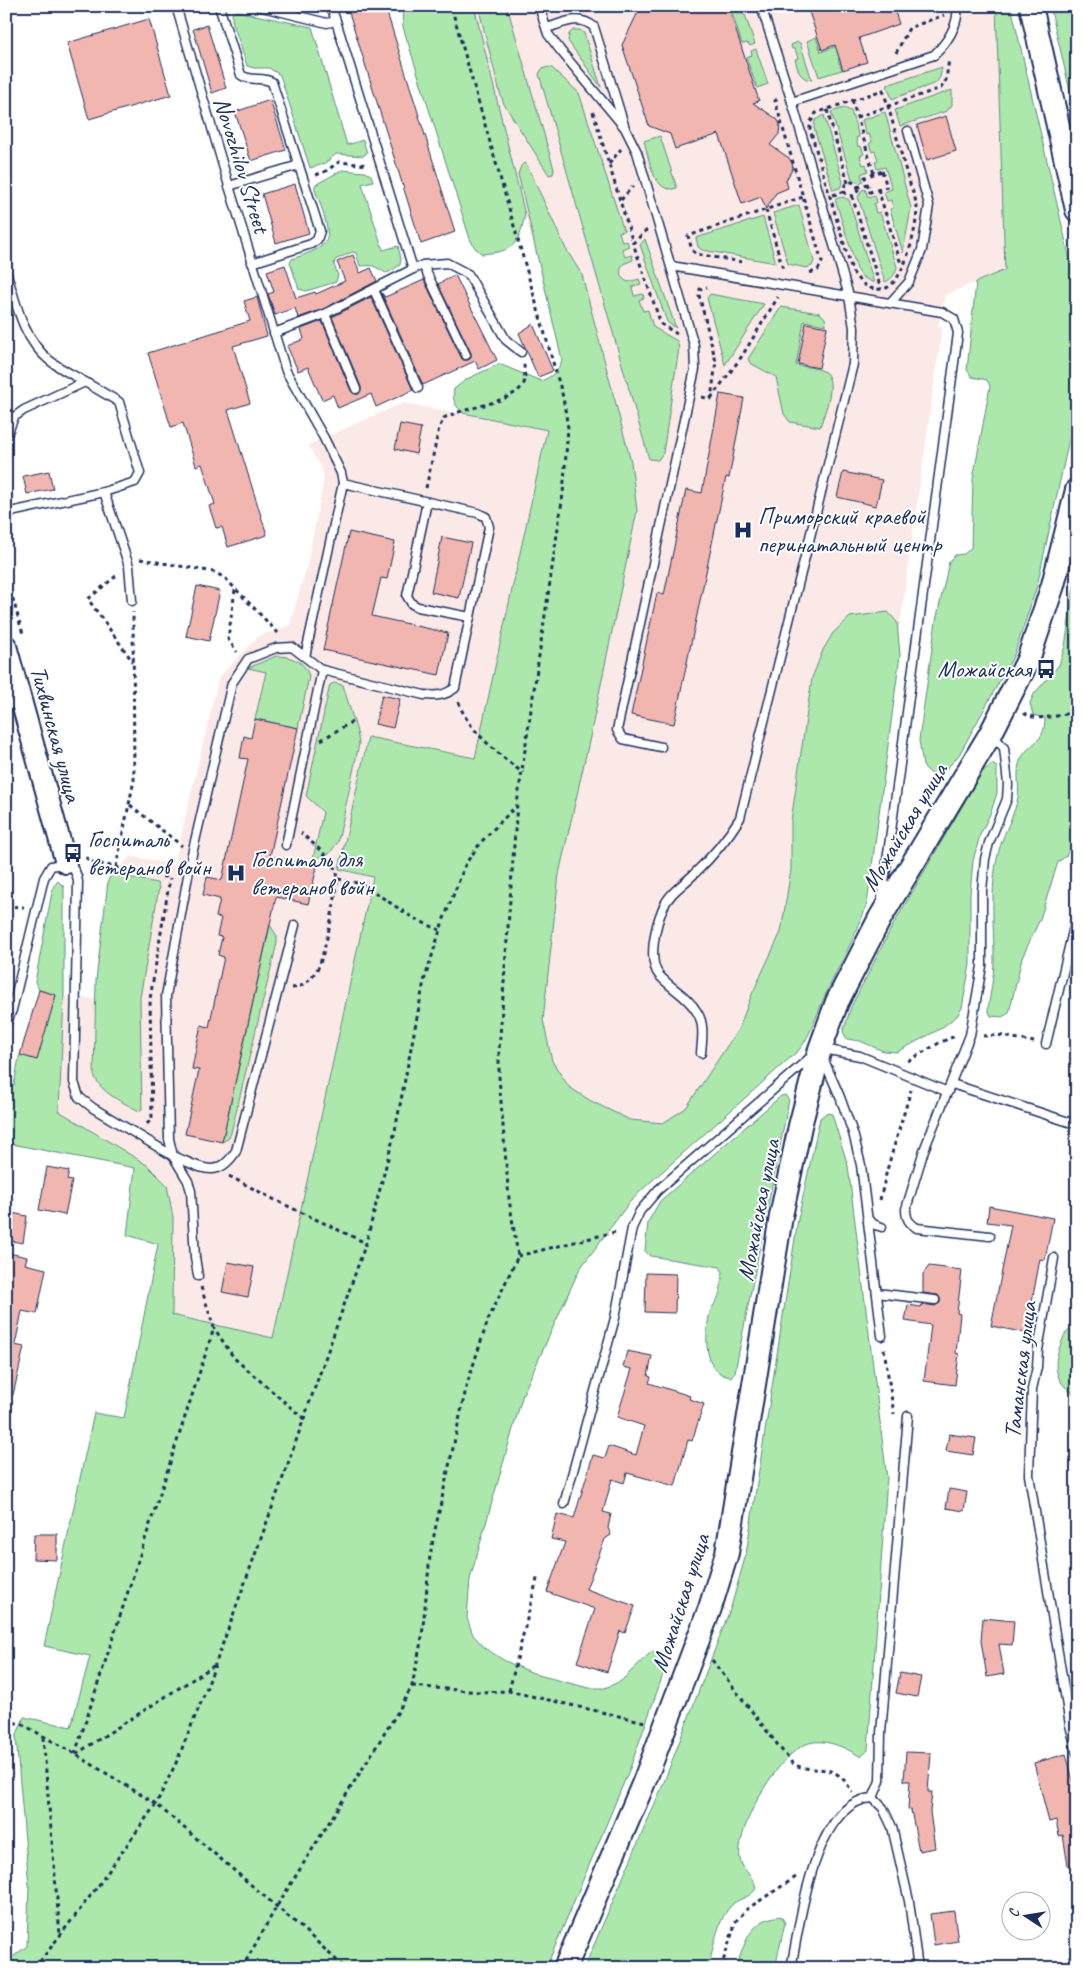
<svg xmlns="http://www.w3.org/2000/svg" width="1083" height="1974" font-family="Caveat,sans-serif">
<rect width="100%" height="100%" fill="#fff"/>
<filter id="ink" filterUnits="userSpaceOnUse"><feTurbulence type="fractalNoise" baseFrequency=".02" numOctaves="2"/><feDisplacementMap in="SourceGraphic" scale="10" xChannelSelector="R" yChannelSelector="G"/><feConvolveMatrix kernelMatrix="1 2 1 2 8 2 1 2 1" color-interpolation-filters="sRGB"/></filter>
<g filter="url(#ink)">
<g fill="#fbe9e7">
<path d="M474,6h522l9,264 -60,25 -7,31 4,2 -44,310 -116,414 -175,155 -80,-16 54,-766 -56,-210z"/>
<path d="M403,403l144,26 -72,329 -108,-21 -28,132 34,7 -100,463 -101,-24 1,-98 -6,-32 -108,-74 5,-114 35,2 11,-121 21,-22 43,9 45,-188 40,-41 31,-11 17,-60 17,-86 -2,-10 -14,-24z"/>
</g>
<g fill="#ace7ac" stroke="#648b85">
<path d="M402,6h72l51,209c-7,32 -11,36 -43,39l-7,-6 -5,-9 -67,-212z"/>
<path d="M478,6h29l47,163 -1,5 -4,1 -45,-71 -4,-11z"/>
<path d="M996,6h15l66,284v113l-40,183 -23,69 -55,100 -17,19h-11l-8,-8 -4,-26 17,-119 13,-59 6,-7 9,-1 7,-6 2,-69 17,-93 -3,-6 -15,-3 -5,-7 9,-88 29,-12z"/>
<path d="M1050,6h27v115z"/>
<path d="M731,10l14,5 10,29 -5,2 -2,-3 -6,1z"/>
<path d="M236,11l76,16 35,118 16,-5 4,13 -4,3 -27,-2 -12,10 -14,4 -30,-93 -11,-7h-15l-7,-2 -15,-46v-6z"/>
<path d="M573,30h7l4,3 17,54 -33,-46 1,-7z"/>
<path d="M816,37l5,15 16,-6 4,12 -3,1 4,11 -23,7 -12,-36z"/>
<path d="M798,42l2,1 12,37c-13,-1 -14,-10 -17,-21l3,-1 -3,-9h-3l-1,-4z"/>
<path d="M756,49l12,35 -11,4 -11,-31 6,-2 -1,-4z"/>
<path d="M548,67l4,1 27,25 45,138 -5,1 3,10 5,-1 2,5 -7,3 3,8 7,-2 1,5 -10,4c-4,7 -4,14 5,18l11,-3 2,5 -9,3 2,9 9,-2 1,4 -5,2 4,11 5,-1 5,17 24,14 2,7 -16,105 -5,7 -9,-1 -110,-385 3,-5z"/>
<path d="M942,67l-2,10 -4,6 -44,16 -5,-14z"/>
<path d="M952,90v15l-5,6 -47,15 -5,-16z"/>
<path d="M844,108l7,3 8,26 -3,1 2,9 3,-1 3,8 -4,2 3,9 3,-1 2,7 -7,3 2,7 -4,2 -7,-4 -21,-67z"/>
<path d="M885,112l26,96 -8,45 -13,-44 3,-1 -2,-8 -4,1 -3,-9 8,-3 -7,-22 -8,2 -2,-7 3,-2 -3,-9 -3,1 -3,-8 3,-2 -3,-8 -3,1 -4,-15z"/>
<path d="M824,115l19,67 -3,6 -7,2 -19,-62 1,-8z"/>
<path d="M660,136l17,52c-24,8 -28,-31 -33,-47z"/>
<path d="M524,163l3,2 39,84 16,26 49,187 6,49 -47,226 -31,137 -16,146 9,41 17,26 22,14 39,19 33,3 23,-15 53,-80 13,-34 29,-62 10,-63v-48l21,-143 11,-28 10,-17 17,-16 38,-5 9,10 3,33 -33,249c-11,33 -29,63 -43,94 -8,18 -13,37 -25,52l-154,137 -16,16 -50,67 -56,124 -53,185 -3,39 6,17 12,13 20,13 33,14 51,13h16l16,-7 31,-30 8,1 5,5v12l-35,99 -84,200h-540v-6l21,-16 2,-60 -13,-149 8,-20 47,10 19,-71 -46,-10 50,-233 30,5 34,-174 -31,-9 8,-67 -129,-25v-29l5,-29h3l5,-28 37,-62 -17,-5 -4,-8 18,-95 5,-6 6,6v110l-5,114 88,54 20,20 6,32 -1,98 101,23 100,-461 -34,-8 29,-132 107,21 72,-328 -84,-17c-8,-8 -11,-12 -9,-24l13,-10 32,-15 42,17c12,-5 16,-9 21,-21l-44,-186 3,-8z"/>
<path d="M342,170l23,2 6,3 2,6 -11,3 21,66 15,-4 3,13 -1,6c-18,12 -11,8 -27,1 -3,-1 -9,0 -13,0l-4,-13 -4,-1 -17,8 -1,5 4,10 -2,7 -30,9 -7,-2 -9,-26 2,-4c40,-14 41,-16 28,-56 -2,-6 -6,-12 -5,-18z"/>
<path d="M865,189l3,8 7,-2 2,7 -3,2 2,9 4,-1 17,55c-1,7 -6,13 -12,15l-27,-85 4,-7z"/>
<path d="M843,197l6,3 25,83 -12,-6 -5,-8 -22,-70z"/>
<path d="M799,205l15,56 -2,5 -6,2 -18,-4 -15,-51z"/>
<path d="M763,217l13,46 -74,-13 -4,-3 -2,-9z"/>
<path d="M645,239l31,89 -9,-6 -27,-77z"/>
<path d="M710,294l54,10 -39,61 -18,-67z"/>
<path d="M781,307l39,6 5,5 1,7 -22,-4 -8,44c8,2 20,2 27,6 16,8 1,43 -3,56l-30,-5 -6,-8 -8,-37 -26,-14 -2,-4z"/>
<path d="M1077,568v174l-5,19 5,24v43l-4,14 -7,14 -8,6 -18,57 -18,39 -13,55 -7,4 -11,-1 -3,-6c2,-16 6,-33 6,-49 0,-37 -5,-79 6,-114 5,-17 15,-33 18,-50 2,-12 -3,-27 3,-38 9,-18 24,-15 24,-41l-12,-3 -3,-12 4,-9 25,-29 6,-19z"/>
<path d="M276,656c14,0 30,5 33,21l-11,51 -43,-9 11,-47 -18,-4z"/>
<path d="M334,683l9,2 14,47 2,12 -21,98 -9,12 -16,5 10,-47 -17,-16 23,-107 1,-4z"/>
<path d="M992,764l5,3v26l-6,19 -11,23 -7,26 -3,33v71l-8,43 -5,8 -17,13 -43,23 -14,-1 -23,-10 -13,-2 -4,-7 8,-25 42,-82 89,-153z"/>
<path d="M113,874l44,9 2,4 -19,111 2,111 -3,2c-16,-9 -38,-17 -45,-36l2,-95 12,-99 2,-5z"/>
<path d="M270,925l7,11v7l-46,190 -3,6 -6,3z"/>
<path d="M785,1095l4,5 -54,272 -4,5c-29,-3 -26,-44 -21,-65 3,-7 9,-13 10,-21 2,-6 2,-13 3,-19l-3,-5 -70,-11 -5,-5 3,-29 12,-21 121,-105z"/>
<path d="M826,1113l6,1 16,52 39,312 -19,272 -7,7c-13,-8 -31,-17 -47,-15 -32,3 -79,85 -74,117 2,11 15,19 16,29 -4,9 -15,10 -22,15 -17,14 -20,45 -26,65h-124l78,-181 69,-180 15,-53 52,-335 22,-101z"/>
<path d="M1077,1326v70c-21,-12 -26,-30 -16,-52 1,-3 3,-9 5,-11 3,-3 8,-5 11,-7z"/>
<path d="M781,1916l4,7 -10,45h-39c9,-26 14,-49 45,-52z"/>
</g>
<g fill="#f2b6b0" stroke="#1b2f5e">
<path d="M347,6h38l70,226 -34,12z"/>
<path d="M641,6h87l31,95 -6,2 24,16 3,5 -1,10 -9,11 19,13 3,5 1,5 -7,12 2,8 -12,5 -10,16 -5,-12 -19,7 -23,-70 -44,15 -5,-15 -21,-8 -27,-81z"/>
<path d="M807,6h86l6,18 -40,14 8,24 -24,8 -8,-25 -13,5z"/>
<path d="M149,19l22,76 -82,24 -22,-76z"/>
<path d="M207,25l19,63 -14,5 -19,-64z"/>
<path d="M270,100l16,50 -35,11 -16,-49z"/>
<path d="M946,116l10,35 -29,9 -10,-35z"/>
<path d="M295,184l14,49 -33,10 -14,-49z"/>
<path d="M353,255l7,18 11,-5 6,13 -54,28 -25,9 -3,-10 -20,7 -7,-21 6,-2 -7,-21 18,-6 11,33 19,-6 1,2 29,-13 -8,-19z"/>
<path d="M455,275l42,85 -18,9 -4,-8 -52,24 -42,-93 4,5 39,-17 37,77 2,3h5l3,-2v-5l-33,-69z"/>
<path d="M257,297l10,39 -34,10 17,57 -22,7 39,125 -39,12 -6,-20 -6,1 -7,-22 6,-2 -13,-40 -6,2 -13,-43 -12,4 -23,-74 102,-32 -6,-20z"/>
<path d="M371,297l42,93 -37,17 -5,-13 -33,14 -5,-13 -11,5 -14,-33 -10,4 -11,-25 17,-7 -3,-10 21,-8 29,70 4,3h4l2,-4v-3l-29,-70z"/>
<path d="M806,323l21,4 -8,41 -21,-4z"/>
<path d="M533,324l20,47 -15,6 -19,-44z"/>
<path d="M720,394l24,4 -15,80 -3,-1 -52,247 -43,-9 26,-122 7,2 22,-105 16,3z"/>
<path d="M400,424l21,4 -5,26 -21,-5z"/>
<path d="M49,471l4,18 -26,5 -4,-18z"/>
<path d="M843,472l39,8 -6,26 -39,-9z"/>
<path d="M349,532l46,10 -8,37 -6,-1 -9,38 76,17 -9,42 -116,-25z"/>
<path d="M442,537l29,6 -12,55 -28,-6z"/>
<path d="M197,586l23,5 -11,50 -23,-5z"/>
<path d="M382,695l18,4 -7,29 -18,-4z"/>
<path d="M255,719l43,9 -28,128 47,11 -9,37 -32,-7 -54,245 -37,-8 14,-64 -7,-1 5,-26 4,-18 8,2 15,-70 -6,-2 4,-18 -5,-1 4,-18 -5,-1 4,-18 -17,-4 4,-18 15,3 26,-121 -8,-1 4,-22 7,2z"/>
<path d="M39,990l17,5 -19,65 -17,-5z"/>
<path d="M47,1167l22,4 -2,9 5,1 -7,34 -26,-5z"/>
<path d="M989,1206l64,12 -8,42 -5,-1 -14,74 -35,-7 20,-101 -24,-3z"/>
<path d="M6,1212l21,4 -4,27 -17,-3z"/>
<path d="M8,1253l19,4 -2,7 21,5 -9,45 -15,-3 -7,34 9,2 -11,48 -7,-1v-132z"/>
<path d="M228,1262l26,5 -6,30 -26,-5z"/>
<path d="M929,1266l33,4 -5,43 3,1 -4,39 3,1 -4,31 -31,-4 7,-56 -26,-4 3,-16 13,2 1,-3 13,2 5,-3v-5l-2,-3 -15,-2v-19z"/>
<path d="M646,1273l30,1 -1,39 -30,-1z"/>
<path d="M627,1351l25,5 -4,20 3,1 -2,6 41,13 -1,3 15,5 -12,37 -4,-1 -13,46 -48,-13 -3,10 -12,-4 -9,33 8,2 -3,14 3,7 -6,4 -19,50 49,17 -10,27 -5,-2 -13,41 -30,-10 18,-53 -48,-17 18,-50 -14,-3 6,-25 17,4 19,-63 12,3 4,-12 27,9 8,-29 -27,-9 15,-48 -9,-2z"/>
<path d="M949,1434l27,4 -3,17 -27,-4z"/>
<path d="M949,1489l18,3 -3,19 -18,-3z"/>
<path d="M34,1534h23v26l-24,-1z"/>
<path d="M983,1618l31,3 -2,24 -13,-1 5,30 -17,3 -6,-36z"/>
<path d="M900,1673l21,4 -4,20 -21,-4z"/>
<path d="M906,1752l25,1 -3,39h4l-2,20 5,36 -16,3 -8,-41 -3,-1 2,-28h-6z"/>
<path d="M1066,1754l11,41v71h-9l-5,-31 -4,1 -3,-16 -7,2 -15,-59z"/>
<path d="M954,1911l4,30 -24,4 -4,-31z"/>
</g>
<g fill="none" stroke-linecap="round" stroke-linejoin="round">
<g stroke="#1b2f5e" stroke-width="11">
<g id="service">
<path d="M176,6l53,180 57,185 38,67 17,35 2,10"/>
<path d="M219,6l22,69c10,7 21,1 31,7l48,149 -3,9 -6,4 -59,19"/>
<path d="M258,6l69,17 9,-2 -5,-15"/>
<path d="M539,6l9,28 12,16 65,78 12,24 57,193 1,24 -78,361 6,9 38,8"/>
<path d="M547,28c16,-5 32,-14 47,-1l30,98"/>
<path d="M792,102l142,-47c12,-11 26,-31 23,-49"/>
<path d="M229,186l70,-21"/>
<path d="M423,265l43,90"/>
<path d="M671,266l271,46 12,7 4,14 -76,565"/>
<path d="M413,269l10,-4 24,-2 21,11 38,66 15,12"/>
<path d="M6,271c10,31 16,67 43,89 10,8 24,15 36,22"/>
<path d="M374,290l44,98"/>
<path d="M890,303l19,-21 13,-32 7,-45 -21,-74"/>
<path d="M325,314l31,75"/>
<path d="M274,333l51,-19 88,-45 -77,-248"/>
<path d="M6,437l8,-20 10,-7 61,-28 34,20 21,71 -5,9 -31,10 -98,21"/>
<path d="M104,492l25,74 3,35"/>
<path d="M427,502l-20,94 5,8 6,3 52,10"/>
<path d="M6,706l14,-4"/>
<path d="M286,845l36,-175"/>
<path d="M6,1024l6,-14 32,-132 7,-12 15,-3c8,5 11,10 12,19l-4,200 5,15 14,11 80,48 -4,-17 -3,-143 26,-142 40,-171 16,-24 28,-11 16,-1 30,23 102,25c13,1 20,1 31,-7l34,-161 -3,-10 -8,-4 -135,-30 -38,174"/>
<path d="M1046,1044l31,-130"/>
<path d="M823,1049l37,7 88,36"/>
<path d="M701,1053c1,-13 4,-29 -4,-41 -9,-16 -27,-24 -38,-37 -12,-15 -3,-51 4,-67 6,-15 20,-23 31,-34 18,-17 33,-35 46,-56l113,-454 1,-36 -5,-32 -57,-194 -31,-96"/>
<path d="M823,1058l17,39 13,36 8,32 21,171"/>
<path d="M952,1084l123,40"/>
<path d="M173,1156c28,11 44,25 63,-5l59,-226"/>
<path d="M173,1156l15,25 3,10 4,66 3,19"/>
<path d="M867,1219l8,6 7,2"/>
<path d="M990,1236l-73,-8c-8,-5 -11,-9 -11,-19l18,-59 46,-115 12,-69v-75l3,-32 4,-16 18,-44 1,-15 -4,-36 -11,-13"/>
<path d="M1054,1258l-16,92 -1,17 -5,22 -3,86 41,250 7,28"/>
<path d="M877,1293l58,7"/>
<path d="M564,1504l51,-186 17,-90 8,-17 18,-21 154,-134"/>
<path d="M873,1798l7,-17 1,-48 27,-317"/>
<path d="M791,1968c9,-44 23,-168 82,-170l10,10 9,19 17,74 9,67"/>
</g>
</g>
<g stroke="#1b2f5e" stroke-width="24">
<path id="tertiary" d="M6,646l60,217"/>
</g>
<g stroke="#1b2f5e" stroke-width="26">
<g id="secondary">
<path d="M1031,6l46,204"/>
<path d="M565,1968l79,-186 66,-174 17,-55 54,-337 19,-90 20,-77 17,-47 43,-84 111,-185 37,-73 25,-75 24,-95"/>
</g>
</g>
<g stroke="#1b2f5e" stroke-width="3" stroke-dasharray="4 4" stroke-linecap="butt">
<path d="M896,53l13,-25 35,-13"/>
<path d="M883,90c9,28 16,56 24,85 3,10 9,23 10,33 0,19 -13,79 -35,81 -14,2 -23,-7 -30,-18l-42,-142v-6l6,-10z"/>
<path d="M777,99l-2,2 47,161 -4,8 -11,4"/>
<path d="M852,100l22,74"/>
<path d="M827,110l21,73"/>
<path d="M593,112l40,131"/>
<path d="M857,117l84,-29 5,-8 3,-21"/>
<path d="M609,164l12,-15"/>
<path d="M882,171l5,16 -17,5 -5,-15z"/>
<path d="M316,175l10,-4 13,-9 29,3"/>
<circle cx="851" cy="189" r="7"/>
<path d="M857,187l11,-3"/>
<path d="M878,189l23,75"/>
<path d="M833,195l12,-4"/>
<path d="M852,196l29,93"/>
<path d="M621,200l12,-14"/>
<path d="M766,210l17,59"/>
<path d="M647,230l-14,13 28,81 16,10"/>
<path d="M742,262l-46,-8 -4,-4 -4,-14 115,-39"/>
<path d="M702,397l9,2 5,-37 -17,-67 1,-6 7,-2"/>
<path d="M711,398l31,-42 36,-59"/>
<path d="M426,488l13,-60 5,-10c18,-11 76,-15 81,-38 0,-5 -1,-11 -1,-16"/>
<path d="M140,559l74,13 11,6 55,57"/>
<path d="M6,575l17,59"/>
<path d="M116,576l-28,23 45,63"/>
<path d="M235,590l-7,49 9,13"/>
<path d="M459,702c6,26 43,55 64,71"/>
<path d="M1024,713c12,10 38,1 53,-1"/>
<path d="M321,740l32,-19"/>
<path d="M130,805l52,41"/>
<path d="M86,857l3,4 7,2 74,15"/>
<path d="M116,867l18,-87 -1,-168"/>
<path d="M338,879l24,5 51,34 27,12"/>
<path d="M6,906l18,1"/>
<path d="M292,988c12,0 20,-11 26,-20 6,-11 22,-85 19,-95 -6,-16 -24,-29 -36,-40"/>
<path d="M983,1036l15,-1 36,7"/>
<path d="M1077,1050c-2,9 -6,19 0,28"/>
<path d="M908,1061l31,-18 16,-7"/>
<path d="M147,1124l5,-6 -2,-119 20,-121"/>
<path d="M229,1176l46,24 91,43"/>
<path d="M880,1200l7,-30 24,-80"/>
<path d="M518,1256l101,-25"/>
<path d="M201,1287l13,41 20,30 70,61"/>
<path d="M884,1349l10,65"/>
<path d="M712,1660l79,102c21,16 42,-6 61,30"/>
<path d="M412,1686l68,6 29,-1 136,31"/>
<path d="M509,1691l29,-116"/>
<path d="M6,1721l16,3 53,30 81,50 147,125 42,39"/>
<path d="M43,1737l17,198"/>
<path d="M75,1754l139,-426"/>
<path d="M76,1754l139,-89"/>
<path d="M35,1968l63,-82 58,-82 20,-41 30,-73 79,-218 81,-229 29,-112 29,-150 19,-60 23,-58 15,-21 36,-37"/>
<path d="M242,1968l35,-62 122,-196 13,-24 10,-49 8,-81 5,-26 32,-146 21,-64 30,-64 -9,-57 -10,-122v-27l18,-246 46,-310 5,-66 -5,-31 -112,-391"/>
<path d="M721,1968l15,-47 11,-12 49,-32"/>
</g>
<use href="#service" stroke="#fff" stroke-width="8"/>
<use href="#tertiary" stroke="#fff" stroke-width="20"/>
<use href="#secondary" stroke="#fff" stroke-width="22"/>
</g>
</g>
<defs>
<g id="hospital-bare" transform="scale(1.5)"><path d="M-5-5h3v3.5h4V-5h3V5h-3V1.5h-4V5h-3Z" fill="#1b2f5e" stroke="#fff" stroke-width="2.5" paint-order="stroke"/></g>
<g id="bus-bare" transform="scale(1.5)"><path d="M-5-6H5V4H4V6H2V4H-2V6H-4V4H-5ZM-3.5-4V0h7V-4ZM-3.5 1.2v1.5H-2V1.2ZM2 1.2v1.5H3.5V1.2Z" fill="#1b2f5e" stroke="#fff" stroke-width="2.5" paint-order="stroke"/></g>
</defs>
<g fill-rule="evenodd">
<use href="#hospital-bare" x="743" y="530"/>
<use href="#bus-bare" x="1046" y="669"/>
<use href="#bus-bare" x="73" y="853"/>
<use href="#hospital-bare" x="236" y="873"/>
</g>
<g text-anchor="middle" stroke-width="4" stroke-linejoin="round" paint-order="stroke">
<g font-size="24" fill="#1b2f5e" stroke="#fff">
<text transform="translate(242 165) rotate(73)" y="8">Novozhilov Street</text>
<text transform="translate(56 734) rotate(75)" y="8">Тихвинская улица</text>
<text transform="translate(904 827) rotate(-59)" y="8">Можайская улица</text>
<text transform="translate(758 1210) rotate(-79)" y="8">Можайская улица</text>
<text transform="translate(1020 1370) rotate(-83)" y="8">Таманская улица</text>
<text transform="translate(680 1603) rotate(-72)" y="8">Можайская улица</text>
</g>
<g font-size="24" fill="#1b2f5e" stroke="#fff" text-anchor="start">
<text x="758" y="524">Приморский краевой<tspan x="758" dy="28">перинатальный центр</tspan></text>
<text x="1031" y="677" text-anchor="end">Можайская</text>
<text x="88" y="847">Госпиталь<tspan x="88" dy="28">ветеранов войн</tspan></text>
<text x="251" y="867">Госпиталь для<tspan x="251" dy="28">ветеранов войн</tspan></text>
</g>
</g>
<rect width="1083" height="1974" fill="none" stroke="#fff" stroke-width="25"/>
<rect x="12" y="12" width="1058" height="1949" fill="none" stroke="#1b2f5e" stroke-width="2" filter="url(#ink)"/>
<g transform="translate(1026 1916) rotate(282)"><circle r="24" fill="#ffffff" stroke="#a4acbf"/>
<path d="M0-4L9 19L0 12L-9 19Z" fill="#1b2f5e"/>
<text y="-8" font-size="14" font-weight="bold" text-anchor="middle" fill="#1b2f5e">С</text>
</g>
</svg>
